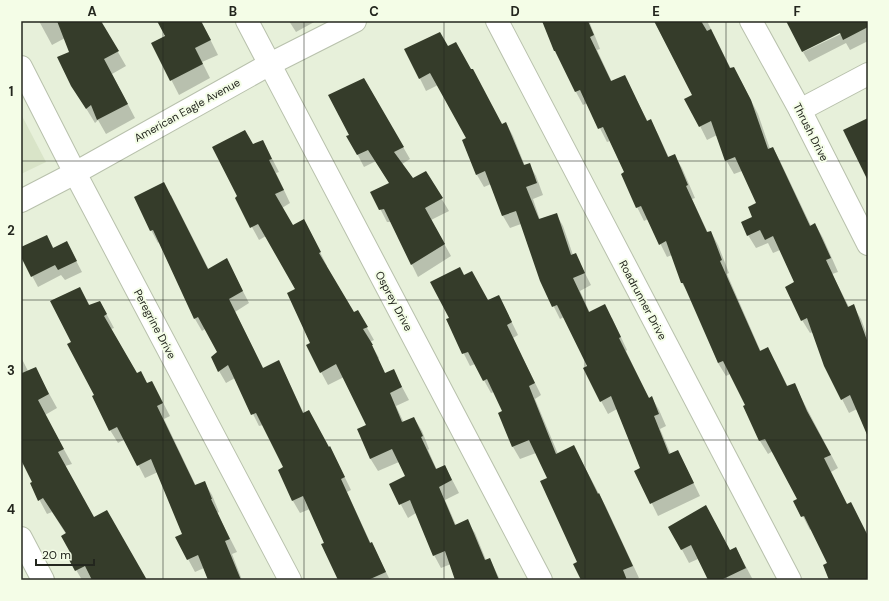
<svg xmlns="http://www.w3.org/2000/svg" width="889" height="601" font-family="'DM Sans',sans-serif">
<rect width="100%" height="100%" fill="#e7f0da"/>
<path fill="#d9e4c8" d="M21,114l25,48 -25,12z"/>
<g fill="#0003">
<path d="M39,21h61l26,45 -14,8 23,44 -29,16 -8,-14 -3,3 -14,-23 -11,-47 -5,-15 -13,7z"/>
<path d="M158,21h43l17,34 -16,7 8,16 -31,17 -26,-51 13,-7z"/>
<path d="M289,21h27l-20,11z"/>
<path d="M543,21h46l11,28 -3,1 15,32 12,-6 24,46 2,-2 8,14 11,24 5,-3 8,13 13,30 -3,1 16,34 3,-1 7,13 11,28 -2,1 34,78 14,9 13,26 6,-3 44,84 -7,4 16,33 4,-2 17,33v44h-38l-1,-16 -18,-35 -1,1 -15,-29 4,-2 -26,-48 -5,3 -8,-13 -15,-35h2l-17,-32 -4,2 -8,-13 -28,-67 -8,-13 -10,-28 -5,2 -19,-38 -4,2 -7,-14 -12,-34 -15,-32 -3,1 -20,-39 -4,2 -7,-13z"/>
<path d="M654,21h56l-2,2 23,46 10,12 17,33 12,35 3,-1 7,13 31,65 4,-2 8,14 15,34 -6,2 17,33 4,-1 8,13 7,19v97l-11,-26 -8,4 -7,-14 -29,-67 -3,1 -8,-13 -7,-37 -15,-33 -7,3 -5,-10 -12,5 -8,-13 9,-32 -15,-32 -8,3 -8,-14 -9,-25 -10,5 -7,-14 -7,-31z"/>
<path d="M787,21h81v20l-18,9 -4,-7 -37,19 -6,-10 42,-20z"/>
<path d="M406,50l96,75 4,-2 7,13 12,30 4,-2 7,12 7,19 -10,4 7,21 16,-6 7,12 10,29 2,-1 16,31 -11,6 10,22 22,5 15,32 -1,1 23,48 3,-1 7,12 7,16 -6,3 11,26 7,-4 22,45 -42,20 -22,-45 5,-2 -24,-60 -9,5 -7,-13 -13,-35 -24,-49 -4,2 -19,-38 -20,-57 -11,4 -7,-12 -12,-32 -7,3 -7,-12 -14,-34 5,-2 -30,-54 -12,6z"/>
<path d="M364,79l46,80 -8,5 11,15 13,-6 23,38 -18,9 20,36 -33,21 -27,-55h-4l-15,-29 18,-9 -14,-23 -12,6 -16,-31 2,-1z"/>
<path d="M263,141l16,31 -3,1 14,30 -8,5 11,18 18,8 16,32h-1l27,48 5,-2 16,28 -4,2 9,16 -1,1 7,15 8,-4 16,30 -13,6 8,17 10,-5 8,13 7,18 -1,1 9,20 8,-4 14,27 -14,7 11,25 11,-4 8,12 11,27 4,-1 10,21h-44l-5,-16 -10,4 -7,-13 -18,-42 -8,5 -18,-34 16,-7 -7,-15 -21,9 -8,-13 -3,-33 -23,-48 -16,8 -7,-13 -10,-29 -14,-53 -31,-54 -7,4 -23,-42 3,-1 14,-52z"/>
<path d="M171,195l38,75 24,2 16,31 -14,9 28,56 22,6 19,40 25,34 1,-1 21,43 -4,2 24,52 7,12 12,24h-51l-29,-71 -10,4 -7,-12 -14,-31 6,-2 -22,-43 -4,1 -24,-48 -9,5 -7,-12v-19l-14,-23 -3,2 -7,-12 -36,-77 -1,1 -7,-13z"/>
<path d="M47,236l7,13 18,4 10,19 -17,8 -4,-5 -23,12 -17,-32v-7z"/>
<path d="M464,276l24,25 11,-5 19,39 -5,3 28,57 -6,4 23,55 16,-7 32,60 33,71 -3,2h-54l-4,-17 -30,-85 -12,-25 -16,6 -7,-12 -14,-34 5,-2 -10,-19 -3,1 -16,-29 -5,2 -23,-46 3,-1z"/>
<path d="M80,288l10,18 10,-4 14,26 -3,1 26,45 11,10 4,-2 7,13 11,21 -6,3 32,67 8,-4 8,13 7,17 -2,1 20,39 -5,2 10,26h-33l-5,-12 -9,4 -7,-13 -5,-25 -25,-62 -13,6 -20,-39 -7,4 -8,-13 -37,-88z"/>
<path d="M21,357l7,14 7,-3 22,40 -12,7 27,49 -7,2 29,53 53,61h-65l-14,-24 4,-2 -6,-20 -14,-22 -5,2 -16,-30 2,-1 -12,-25z"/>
<path d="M670,527l60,24 6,-3 17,32h-44l-11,-21 -9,4z"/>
</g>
<g fill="#353c2a">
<path d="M57,21h44l18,30 -15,8 24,45 -31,16 -6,-15 -5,4 -15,-23 -14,-29 12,-5z"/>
<path d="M157,21h44l10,19 -16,8 8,16 -33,17 -19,-38 14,-7z"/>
<path d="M542,21h46l6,14 -4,2 21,44 14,-6 22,46 4,-2 17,38 7,-3 13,31 -2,1 21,46 4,-1 11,29 -2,1 40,90 8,-4 19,39 8,-3 12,28 24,44 -7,3 23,46 4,-2 17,34v44h-39l-6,-15 4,-2 -23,-47 -3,1 -8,-16 4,-2 -32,-60 -6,2 -16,-35 2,-1 -22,-44 -5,2 -35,-80h-2l-15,-42 -7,4 -18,-39 -5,2 -15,-34 3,-2 -21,-45 -5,2 -18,-39 -5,2 -20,-41h-1z"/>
<path d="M654,21h47l6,10 4,-2 19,39 4,-1 17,33 17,49 5,-2 37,79 5,-3 16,35 -5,2 22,47 6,-3 14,39v94l-18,-42 -9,5 -17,-34 -17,-48 -6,3 -16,-34 9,-5 -21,-46 -8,4 -5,-10 -13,6 -6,-14 11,-5 -4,-10 8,-4 -21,-46 -10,4 -14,-40 -12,6 -15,-28 8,-4z"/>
<path d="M786,21h82v6l-25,13 -3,-7 -38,19z"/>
<path d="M440,32l8,14 8,-4 15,27h2l29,55 4,-2 18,43 6,-2 7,20 -11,4 13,32 18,-6 14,42 5,-2 9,20 -12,5 16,34 16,-8 16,33 -2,1 30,60 3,-2 7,18 -5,2 15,38 9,-4 16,33 -44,21 -16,-33 6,-3 -29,-72 -11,6 -17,-34 4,-2 -30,-61 -5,2 -12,-26 -24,-70 -14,5 -17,-45 -9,4 -14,-35 4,-2 -36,-65 -11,6 -15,-30z"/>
<path d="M364,78l40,69 -10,5 19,26 13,-7 17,27 -18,10 20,36 -34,21 -27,-56 -5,1 -9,-18 19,-9 -21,-33 -11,5 -11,-19 3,-1 -21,-40z"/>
<path d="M868,118v63l-25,-51z"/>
<path d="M245,130l8,14 10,-4 9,19 -3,1 15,30 -9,4 18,31 11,-6 17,33 -2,1 35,59 4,-2 10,17 -5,2 10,16h-1l13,28 9,-4 8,18 -12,6 12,29 12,-5 9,19 -2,1 15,32 9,-4 7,15 -13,7 16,38 13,-6 17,41 5,-2 9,22h-44l-10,-29 -12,5 -23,-56 -11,5 -10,-21 16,-8 -13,-27 -22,10 -13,-30 9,-4 -30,-61 -16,9 -14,-28 4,-2 -23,-50 8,-4 -37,-65 -8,4 -15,-30 2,-2 -25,-49z"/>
<path d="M164,182l44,87 19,-11 16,33 -14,8 34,69 16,-8 24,53 6,-3 20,37 1,-1 15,31 -4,2 29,64 2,-1 14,30 -18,8h-30l-17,-36 3,-1 -21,-47 -11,5 -14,-31 5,-3 -27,-54 -5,2 -23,-50 -10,7 -7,-15 6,-5 -19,-35 -4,2 -41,-89 -3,1 -16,-34z"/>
<path d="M47,235l6,13 14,-7 10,20 -19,9 -3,-5 -24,12 -10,-20v-10z"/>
<path d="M460,267l4,8 8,-4 16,29 11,-5 13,27 -5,3 28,58 -6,3 27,68 18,-9 24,49 1,-1 34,73 -10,4 4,10h-46l-8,-16 4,-2 -37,-81 7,-3 -18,-38 -17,7 -14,-34 4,-2 -15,-32 -4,2 -15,-29 -6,2 -16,-35 3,-1 -19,-36z"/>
<path d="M80,287l9,18 11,-4 7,13 -3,2 33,57 4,-2 6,12 5,-2 11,22 -6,3 38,79 10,-4 7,18h-1l19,40 -5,2 16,39h-33l-10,-25 -11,5 -12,-23 7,-3 -31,-75 -14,7 -20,-39 -8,4 -17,-35 2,-1 -27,-51 4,-2 -21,-41z"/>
<path d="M36,367l13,27 -11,6 26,49 -6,3 36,65 13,-7 40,70h-55l-7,-14 -10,5 -8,-15 4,-2 -10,-18 5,-3 -23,-35 -5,3 -8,-18 2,-1 -11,-22v-90l1,3z"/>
<path d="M706,505l24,45 6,-3 10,21 -25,12h-13l-17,-35 -10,5 -13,-23z"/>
</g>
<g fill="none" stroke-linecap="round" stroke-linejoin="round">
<g stroke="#b8c1ac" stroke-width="24">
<g id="minor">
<path d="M247,21l294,559"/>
<path d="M497,21l293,559"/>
<path d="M751,21l49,89 68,134"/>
<path d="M21,67l54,106 215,407"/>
<path d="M800,110l68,-36"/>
<path d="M21,201l54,-28 195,-109 85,-43"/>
<path d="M21,538l22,42"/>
</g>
</g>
<use href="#minor" stroke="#fff" stroke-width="22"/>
</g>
<path fill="none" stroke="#23261e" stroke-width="1" stroke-opacity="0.55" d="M163,21v559M304,21v559M444,21v559M585,21v559M726,21v559M21,161h847M21,300h847M21,440h847"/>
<g text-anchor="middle" stroke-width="4" stroke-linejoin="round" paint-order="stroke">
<g font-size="11" fill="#23261e" stroke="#f4fde7">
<text transform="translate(187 110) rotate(-29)" y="4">American Eagle Avenue</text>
<text transform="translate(811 132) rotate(63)" y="4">Thrush Drive</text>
<text transform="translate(643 300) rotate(62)" y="4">Roadrunner Drive</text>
<text transform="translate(394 301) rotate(62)" y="4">Osprey Drive</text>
<text transform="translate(155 324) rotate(62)" y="4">Peregrine Drive</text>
</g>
</g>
<rect width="889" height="601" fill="none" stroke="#f4fde7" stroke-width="44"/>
<path d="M36 559v6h58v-6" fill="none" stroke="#23261e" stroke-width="2"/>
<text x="42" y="559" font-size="12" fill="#23261e" stroke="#f4fde7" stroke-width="3" paint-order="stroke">20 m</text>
<rect x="22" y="22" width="845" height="557" fill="none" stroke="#23261e" stroke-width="1.5"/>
<g font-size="13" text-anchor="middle" font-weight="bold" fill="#23261e">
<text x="92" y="16">A</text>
<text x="233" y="16">B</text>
<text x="374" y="16">C</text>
<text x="515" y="16">D</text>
<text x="656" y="16">E</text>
<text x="797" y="16">F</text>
<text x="11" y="96">1</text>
<text x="11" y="235">2</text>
<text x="11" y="375">3</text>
<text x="11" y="514">4</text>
</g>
</svg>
